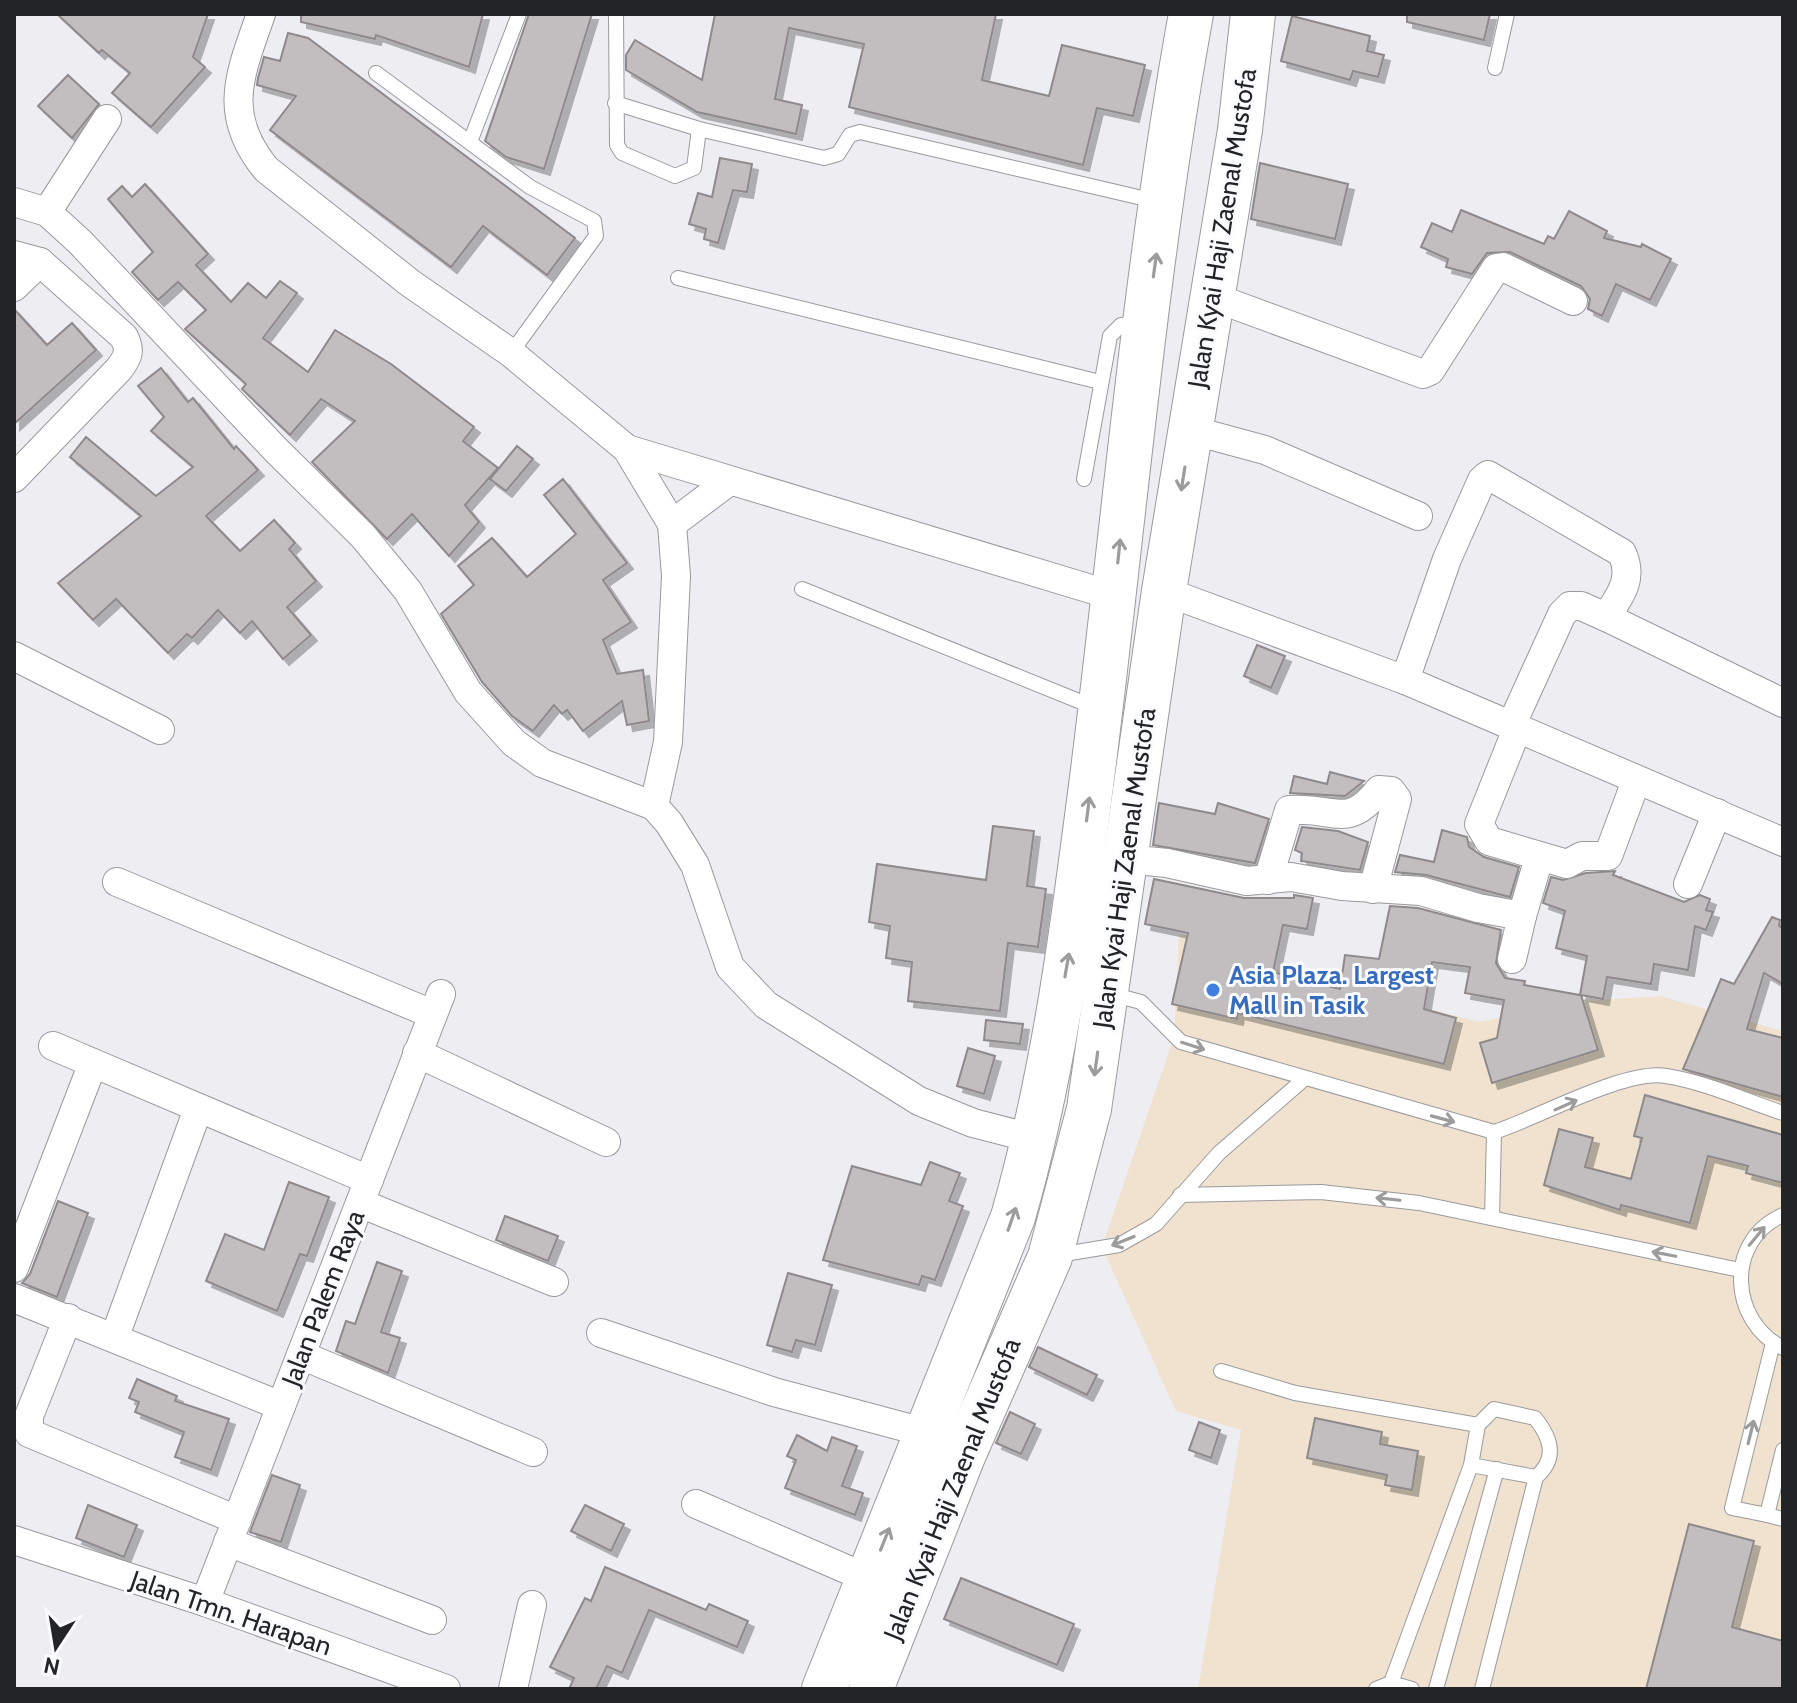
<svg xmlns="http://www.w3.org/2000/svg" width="1797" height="1703" font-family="Cabin,sans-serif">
<defs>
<filter id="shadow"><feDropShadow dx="6" dy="6" stdDeviation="0" flood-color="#0004"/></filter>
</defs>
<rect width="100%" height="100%" fill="#ededf2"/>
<path fill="#f0e2ce" d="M1179,935h73l5,29 222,58 104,-21 77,-5 123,35v658h-585l43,-259 -65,-19 -74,-164 72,-210z"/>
<g fill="#c2bec0" stroke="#8e8a8c" stroke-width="2" filter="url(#shadow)">
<path d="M57,14h151l-15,43 12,10 -54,60 -39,-34 18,-20 -28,-23 -3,3z"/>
<path d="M301,14h182l-14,53 -93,-32 -1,4 -74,-17z"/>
<path d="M529,14h63l-48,155 -38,-12 -21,-16z"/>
<path d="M715,14h281l-14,66 67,16 13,-51 83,20 -12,51 -36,-8 -14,57 -234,-58 15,-63 -75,-16 -14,71 27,6 -6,29 -99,-22 -71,-42v-15l9,-15 67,40z"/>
<path d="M1407,14h83l-6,26 -77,-18z"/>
<path d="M1292,16l78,20 -3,15 17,4 -6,22 -25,-6 -3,9 -69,-19z"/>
<path d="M288,33l20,5 267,200 -28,37 -64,-49 -32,41 -181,-137 26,-34 -39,-11 1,-7 6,-21 16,4z"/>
<path d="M68,75l31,29 -27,34 -34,-32z"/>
<path d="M720,158l32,6 -5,28 -14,-2 -15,53 -14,-4 2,-10 -17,-5 9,-31 14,4z"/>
<path d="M1260,163l88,21 -13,55 -84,-20z"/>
<path d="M145,184l63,70 -12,11 35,37 17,-19 18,15 14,-17 17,12 -34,45 45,34 27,-42 56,34 83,63 -11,14 35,27 -33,37 14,17 -30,34 -37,-42 -25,25 -75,-77 43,-41 -34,-22 -31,36 -48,-46 4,-5 -61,-55 21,-19 -28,-28 -20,18 -26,-28 21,-20 -45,-53 14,-13 10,11z"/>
<path d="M1461,210l83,34 4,-8 6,3 15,-28 38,20 -3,7 37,9 1,-3 29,15 -21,41 -34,-16 -14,32 -14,-7 2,-10 -9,-13 -71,-34 -23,1 -15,21 -26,-7 2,-8 -27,-12 11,-24 20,9z"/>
<path d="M14,309l33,36 25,-22 24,27 -82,74z"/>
<path d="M161,368l27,34 5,-4 41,51 2,-3 22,24 -52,46 34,35 34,-31 21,23 -6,6 27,32 -29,26 24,28 -28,24 -31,-38 -12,12 -22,-23 -26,28 -5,-4 -19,19 -52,-54 -23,21 -35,-37 83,-67 -71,-59 16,-20 70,59 37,-29 -42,-36 13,-14 -26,-31z"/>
<path d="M517,446l16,13 -27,32 -16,-12z"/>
<path d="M563,479l64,84 -24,17 28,42 -28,18 14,34 26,-4 6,51 -22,4 -5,-24 -39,30 -16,-21 -5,4 -8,-9 -21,26 -21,-15 -30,-34 -41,-68 33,-29 -16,-19 34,-28 35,39 49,-43 -32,-39z"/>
<path d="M1257,645l28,11 -14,32 -27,-12z"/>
<path d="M1330,772l34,9 -19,15 -55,-3 4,-17 33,8z"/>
<path d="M1159,803l56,11 3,-11 51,16 -14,44 -102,-18z"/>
<path d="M993,826l41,5 -7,55 19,3 -8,58 -30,-4 -8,68 -92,-10 4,-39 -26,-4 4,-32 -21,-4 8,-58 109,16z"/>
<path d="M1302,827l36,4 30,11 -8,28 -59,-9 1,-8 -7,-3z"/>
<path d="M1442,830l25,7 2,10 15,10 35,10 -9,30 -84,-22 -31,-3 5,-17 34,7z"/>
<path d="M1615,871l-2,4 71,27 16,-7 10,4 -4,11 7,2 -7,18 -11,-4 -7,44 -34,-6 -3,20 -44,-7 -4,22 -22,-4 17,55 -106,33 -12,-40 17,-5 7,-38 -39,-7 5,-26 -38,-5 -8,47 32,9 -12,46 -206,-51 -1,6 -65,-15 16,-71 -43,-9 9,-45 90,19h50v-3l19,3 -6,31 -24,-4 -10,47 67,17 5,-34 34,4 11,-53 28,2 83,22 -5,33 9,15 20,3 -1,4 56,10 7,-39 -31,-8 9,-37 -22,-8 8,-26 12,3 23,-7z"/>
<path d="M1772,917l8,3 -1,6 4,2v56l-19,-11 -17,56 36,9v59l-100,-28 38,-90 13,5z"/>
<path d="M986,1020l37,4 -3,20 -36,-4z"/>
<path d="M968,1048l27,8 -11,38 -27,-8z"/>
<path d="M1645,1095l138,40v48l-37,-10 2,-7 -40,-10 -18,67 -69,-18 -1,5 -76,-25 15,-56 34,9 -8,29 46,12 11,-41 -8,-2z"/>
<path d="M930,1162l30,11 -11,28 14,5 -28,74 -13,-4 -3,9 -96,-25 29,-94 69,19z"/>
<path d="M289,1182l40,15 -22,59 -7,-2 -23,57 -71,-30 19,-47 39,16z"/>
<path d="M58,1201l30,12 -31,84 -35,-14 8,-9z"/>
<path d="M505,1216l53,20 -10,25 -52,-21z"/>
<path d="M377,1262l25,9 -21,61 19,6 -12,35 -52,-22 10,-30 9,3z"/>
<path d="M788,1273l44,12 -17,60 -19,-5 -4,12 -25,-7z"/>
<path d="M1038,1347l59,28 -10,20 -58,-28z"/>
<path d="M137,1379l40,17 -2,5 54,18 -18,51 -36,-13 9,-25 -49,-20 4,-10 -10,-4z"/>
<path d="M1010,1412l25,12 -14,30 -25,-11z"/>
<path d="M1315,1418l67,14 -2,12 38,7 -6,39 -27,-5 2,-10 -80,-17z"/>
<path d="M1199,1422l21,8 -9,28 -22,-8z"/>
<path d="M797,1435l30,16 5,-14 25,9 -15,40 21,7 -8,22 -70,-27 11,-28 -9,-4z"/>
<path d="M272,1475l28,10 -19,57 -31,-10z"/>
<path d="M88,1505l49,20 -13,32 -48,-19z"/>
<path d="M585,1505l39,19 -13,27 -40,-20z"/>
<path d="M1689,1524l65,17 -22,86 51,14v48h-137z"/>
<path d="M605,1567l101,43 3,-6 39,17 -11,26 -88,-37 -27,63 -15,-7 -11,23h-27l5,-11 -24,-11 35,-69 6,3z"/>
<path d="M961,1578l113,46 -17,41 -113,-46z"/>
</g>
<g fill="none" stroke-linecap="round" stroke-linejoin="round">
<g stroke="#9a9a9e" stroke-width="16">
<g id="service">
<path d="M616,14l1,131 5,8 53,23 19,-8 5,-39 125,29 14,-4 12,-19 10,-3 295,69"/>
<path d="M1495,68l12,-54"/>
<path d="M376,73l154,114 64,34 2,15 -85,117"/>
<path d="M615,103l84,26"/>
<path d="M470,142l49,-128"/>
<path d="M678,278l422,104"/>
<path d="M1084,479l26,-143 11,-11 18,-2"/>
<path d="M802,589l294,119"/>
<path d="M1111,994l30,8 40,40 313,90c44,-14 131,-63 172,-56 39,6 80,25 117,37"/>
<path d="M1180,1195l141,-3 98,11 321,67"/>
<path d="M1783,1215c-58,25 -54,106 0,133"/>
<path d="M1492,1218l2,-86"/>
<path d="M1058,1255l61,-10 37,-21 63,-71 84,-73"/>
<path d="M1221,1371l74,22 183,32"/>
<path d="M1783,1450l-16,65 16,4"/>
<path d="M1767,1515l-35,-7 41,-165"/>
<path d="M1391,1683l80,-218 65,12c21,-18 16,-38 -1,-59l-41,-9 -16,16 -7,40"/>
<path d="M1376,1689l15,-6 21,6"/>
<path d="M1436,1689l61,-220"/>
<path d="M1482,1689l54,-212"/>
</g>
</g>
<g stroke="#9a9a9e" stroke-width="30">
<g id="minor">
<path d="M261,14c-21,60 -40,100 5,155l144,114 101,70 116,96 45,75 4,52 -8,166 -14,64"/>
<path d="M14,202l33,10 33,30 195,207 88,87 45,55 60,101 46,51 28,20 112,43 15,17 26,42 35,102 36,38 153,96 54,22 62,16"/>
<path d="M47,212l60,-93"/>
<path d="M14,255l26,7 84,75c7,14 4,20 -5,32l-105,109"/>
<path d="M14,287l26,-25"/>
<path d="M1213,297l210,77 7,-3 66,-103 7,-1 70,34"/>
<path d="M1191,430l74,20 153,66"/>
<path d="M627,449l487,147"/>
<path d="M672,524l56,-42"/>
<path d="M1164,591l241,89 378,162"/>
<path d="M14,656l146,74"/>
<path d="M1405,680l42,-121 35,-79 6,-5 134,78c12,26 -2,43 -16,64"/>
<path d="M1511,726l51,-112 8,-8h11l25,11 177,86"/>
<path d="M1517,729l-38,95 10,17 78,23 15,-8h26l28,-75"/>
<path d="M1126,859l41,4 80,18 44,-4 51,9 79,5 57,17 44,8 -10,43"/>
<path d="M1268,880l21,-70c44,-4 58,21 90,-20l12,1 6,8 -24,90"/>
<path d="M117,882l315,132"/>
<path d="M1688,884l29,-71"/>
<path d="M1522,916l17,-58"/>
<path d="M53,1046l316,134"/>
<path d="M417,1053l189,89"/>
<path d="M360,1203l194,79"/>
<path d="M14,1268l79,-205"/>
<path d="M14,1298l267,108"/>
<path d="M68,1318l-39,98v17l208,87"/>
<path d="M601,1333l173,59 153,41"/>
<path d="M115,1336l83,-227"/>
<path d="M301,1355l232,97"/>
<path d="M696,1504l173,75"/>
<path d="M14,1540l191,62 241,87"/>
<path d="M228,1542l204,78"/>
<path d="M205,1602l236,-608"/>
<path d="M513,1689l19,-84"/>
</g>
</g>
<g stroke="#9a9a9e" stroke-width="46">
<g id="primary">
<path d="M824,1689l189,-472c41,-143 60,-291 79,-439 32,-254 53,-511 99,-764"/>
<path d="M871,1689l92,-233 87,-199 39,-148 75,-518 76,-461 13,-116"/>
</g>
</g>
<use href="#service" stroke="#fff" stroke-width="14"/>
<use href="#minor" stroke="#fff" stroke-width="28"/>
<use href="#primary" stroke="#fff" stroke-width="44"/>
</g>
<defs><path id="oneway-shaft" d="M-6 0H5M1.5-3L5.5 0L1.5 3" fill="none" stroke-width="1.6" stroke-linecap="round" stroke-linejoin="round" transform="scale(2)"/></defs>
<g stroke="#9c9c9d">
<use href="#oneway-shaft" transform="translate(1155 265) rotate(-82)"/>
<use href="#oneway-shaft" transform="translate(1183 479) rotate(99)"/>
<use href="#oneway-shaft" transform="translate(1119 551) rotate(-84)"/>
<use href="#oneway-shaft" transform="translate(1088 809) rotate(-83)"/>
<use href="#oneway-shaft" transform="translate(1067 965) rotate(-80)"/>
<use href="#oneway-shaft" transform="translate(1193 1046) rotate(18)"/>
<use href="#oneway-shaft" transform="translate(1096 1064) rotate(98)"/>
<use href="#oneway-shaft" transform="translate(1566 1105) rotate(-24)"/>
<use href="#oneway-shaft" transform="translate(1443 1119) rotate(15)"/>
<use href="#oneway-shaft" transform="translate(1388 1199) rotate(-174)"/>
<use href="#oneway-shaft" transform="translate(1012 1219) rotate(-71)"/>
<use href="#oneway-shaft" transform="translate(1757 1236) rotate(-50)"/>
<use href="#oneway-shaft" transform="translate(1123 1241) rotate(158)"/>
<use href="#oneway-shaft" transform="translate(1664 1254) rotate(-169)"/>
<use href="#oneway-shaft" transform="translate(1751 1432) rotate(-76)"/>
<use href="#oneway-shaft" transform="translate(885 1539) rotate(-68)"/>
</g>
<circle fill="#3f7fe0" stroke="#fafbfe" stroke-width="3" cx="1213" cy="990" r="8"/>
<g text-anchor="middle" stroke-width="6" stroke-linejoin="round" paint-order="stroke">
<g font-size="26" fill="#232425" stroke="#fafbfe">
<text transform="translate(1222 228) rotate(-81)" y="9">Jalan Kyai Haji Zaenal Mustofa</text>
<text transform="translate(1124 868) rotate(-82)" y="9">Jalan Kyai Haji Zaenal Mustofa</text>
<text transform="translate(323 1298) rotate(-69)" y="9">Jalan Palem Raya</text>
<text transform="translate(952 1489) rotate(-68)" y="9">Jalan Kyai Haji Zaenal Mustofa</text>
<text transform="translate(231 1613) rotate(19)" y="9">Jalan Tmn. Harapan</text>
</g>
<g font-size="26" font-weight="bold" fill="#366cbe" stroke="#fafbfe" text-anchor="start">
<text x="1229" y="984">Asia Plaza. Largest<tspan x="1229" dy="30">Mall in Tasik</tspan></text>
</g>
</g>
<rect width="1797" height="1703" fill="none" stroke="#232425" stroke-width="32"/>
<g transform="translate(56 1647) rotate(192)" stroke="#fafbfe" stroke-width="6" paint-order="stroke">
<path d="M0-6L14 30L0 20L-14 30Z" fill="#232425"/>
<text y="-12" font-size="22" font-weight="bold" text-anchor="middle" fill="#232425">N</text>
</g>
</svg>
